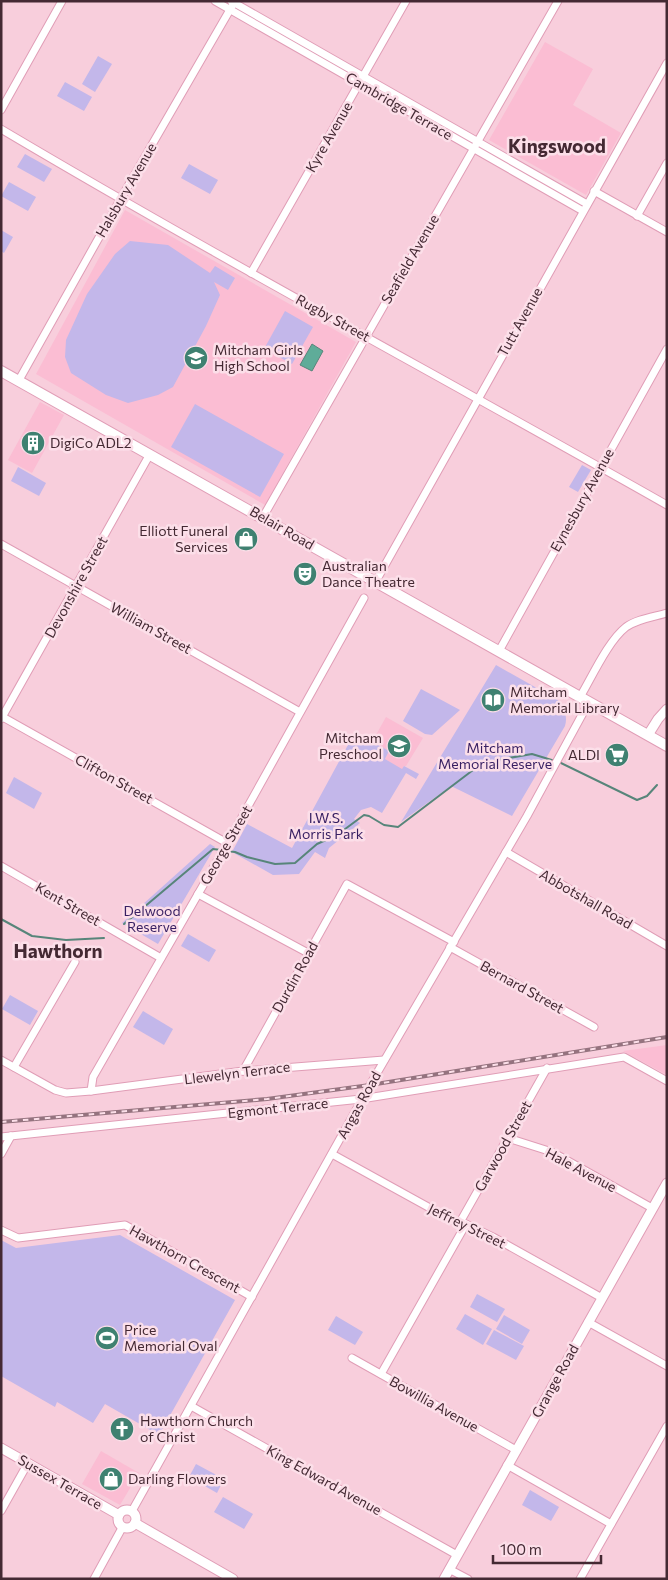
<svg xmlns="http://www.w3.org/2000/svg" width="668" height="1580" font-family="Commissioner,sans-serif">
<rect width="100%" height="100%" fill="#f8cedc"/>
<g fill="#fbbdd3">
<path d="M545,42l48,27 -20,36 48,28 -35,62 -97,-55z"/>
<path d="M125,210l231,132 -91,163 -229,-131z"/>
<path d="M40,402l24,13 -32,58 -24,-13z"/>
<path d="M386,717l37,21 -17,28h-2l-2,4 -17,-11 4,-8 -17,-9z"/>
<path d="M667,1045v30l-44,-24z"/>
<path d="M101,1451l38,22 -19,32 -38,-21z"/>
</g>
<g fill="#c3b7ea">
<path d="M98,56l14,8 -17,28 -13,-8z"/>
<path d="M65,82l27,15 -8,14 -27,-15z"/>
<path d="M25,154l27,15 -8,13 -27,-15z"/>
<path d="M189,164l29,16 -8,14 -29,-16z"/>
<path d="M9,182l27,15 -8,14 -27,-15z"/>
<path d="M1,230l12,7 -9,16 -3,-2z"/>
<path d="M130,241l38,4 42,28 5,-7 20,12 -7,12 -14,-8 6,13 -14,31 -33,61 -15,8 -30,8 -22,-8 -35,-22 -6,-16 1,-17 21,-46 28,-40z"/>
<path d="M285,311l28,16 -21,37 -28,-15z"/>
<path d="M195,404l89,50 -24,43 -89,-50z"/>
<path d="M582,465l9,5 -13,22 -9,-5z"/>
<path d="M18,467l28,16 -7,13 -28,-15z"/>
<path d="M496,665l62,35c6,8 10,16 7,26l-53,90 -61,-30 -50,36z"/>
<path d="M421,689l39,21 -28,25 -7,-1 -22,-13z"/>
<path d="M355,732l34,19 -4,8 17,10 2,-3 15,8 -3,5 -10,-6 -24,40 -11,-6 -10,3 -7,9 6,4 -31,25 -4,10 -10,-6 -16,22 -26,1 -41,-23 15,-28 45,24z"/>
<path d="M14,777l28,16 -8,16 -28,-16z"/>
<path d="M210,844l5,3 -57,97 -36,-21z"/>
<path d="M188,934l28,16 -7,12 -28,-16z"/>
<path d="M10,995l28,16 -8,14 -28,-16z"/>
<path d="M143,1011l30,18 -9,16 -31,-18z"/>
<path d="M120,1235l115,65 -76,135 -54,-31 -12,19 -36,-21 -2,5 -54,-31v-136l15,8z"/>
<path d="M477,1294l28,15 -8,13 -27,-15z"/>
<path d="M465,1314l27,15 -9,16 -27,-16z"/>
<path d="M504,1315l26,15 -8,14 -26,-15z"/>
<path d="M336,1316l27,16 -8,13 -27,-15z"/>
<path d="M494,1330l30,16 -8,14 -30,-16z"/>
<path d="M196,1464l28,15 -7,14 -28,-16z"/>
<path d="M530,1490l29,17 -8,14 -29,-16z"/>
<path d="M223,1497l30,17 -9,15 -30,-17z"/>
</g>
<path fill="#5fac99" stroke="#57857a" d="M312,344l11,7 -11,20 -12,-6z"/>
<g fill="none" stroke-linecap="round" stroke-linejoin="round">
<g stroke="#57857a" stroke-width="2">
<path d="M559,762l78,38 10,-4 10,-11"/>
<path d="M226,851l9,1 12,5 28,7 20,-1 22,-19 20,-9 27,-20 5,1 15,9 14,2 79,-60 20,-7 35,-6 23,7"/>
<path d="M1,919l31,17 34,4 38,-2"/>
<path d="M124,924l89,-75 8,1"/>
</g>
<g stroke="#e09db6" stroke-width="9">
<g id="minor">
<path d="M215,1l368,210"/>
<path d="M231,1l356,203"/>
<path d="M1,110l61,-109"/>
<path d="M1,129c219,130 444,250 666,376"/>
<path d="M594,191l73,41"/>
<path d="M637,216l30,-53"/>
<path d="M251,273l155,-272"/>
<path d="M19,380l101,-180 115,-199"/>
<path d="M263,517l295,-516"/>
<path d="M1,544l299,168"/>
<path d="M376,581l291,-518"/>
<path d="M499,651l168,-302"/>
<path d="M580,697c12,-20 28,-56 46,-70 11,-8 27,-10 41,-14"/>
<path d="M1,716l226,127"/>
<path d="M1,719l149,-265"/>
<path d="M506,852l161,94"/>
<path d="M1,866l160,92"/>
<path d="M198,894l110,59"/>
<path d="M450,947l144,80"/>
<path d="M1,1060l54,30 11,3 25,-2 152,-20 141,-11"/>
<path d="M14,1067l61,-105"/>
<path d="M243,1071l104,-187 107,58"/>
<path d="M91,1091l2,-14 139,-242 132,-237"/>
<path d="M1,1137l360,-38 263,-42 43,24"/>
<path d="M508,1138l44,14 100,56"/>
<path d="M1,1154l10,-18"/>
<path d="M332,1154l127,70h7l27,13 109,61"/>
<path d="M459,1224l88,-156"/>
<path d="M1,1230l17,8 107,-13 127,72"/>
<path d="M588,1322l79,44"/>
<path d="M352,1358l164,92"/>
<path d="M381,1374l85,-150"/>
<path d="M191,1406l266,149"/>
<path d="M507,1465l104,59"/>
<path d="M1,1511l27,-48"/>
<path d="M132,1511l238,-426 157,-269 62,-114"/>
<path d="M449,1569l19,10"/>
<path d="M94,1579l28,-51"/>
<path d="M580,1579l87,-153"/>
</g>
</g>
<g stroke="#e09db6" stroke-width="11">
<g id="tertiary">
<path d="M648,735l10,-16 9,-10"/>
<path d="M1,1448l118,67"/>
<circle cx="127" cy="1519" r="9"/>
<path d="M135,1523l98,56"/>
<path d="M444,1579l223,-396"/>
</g>
</g>
<g stroke="#e09db6" stroke-width="12">
<path id="secondary" d="M1,371l666,375"/>
</g>
<use href="#minor" stroke="#fff" stroke-width="7"/>
<use href="#tertiary" stroke="#fff" stroke-width="9"/>
<use href="#secondary" stroke="#fff" stroke-width="10"/>
<g stroke="#95737f" stroke-width="4">
<path id="rail" d="M1,1122l266,-23 103,-14 297,-48"/>
</g>
<use href="#rail" stroke="#fcdfe9" stroke-width="2" stroke-dasharray="5.5" stroke-linecap="butt"/>
</g>
<defs>
<g id="school-disc" transform="scale(1.25)"><circle r="9.5" fill="#3f8171" stroke="#fcdfe9"/><path d="M0-5L7-2L0 1L-7-2ZM-4 1L0 2.5L4 1V4Q0 6-4 4Z" fill="#fff"/></g>
<g id="building-disc" transform="scale(1.25)"><circle r="9.5" fill="#3f8171" stroke="#fcdfe9"/><path d="M-4-6H4V6H1V3H-1V6H-4ZM-2.5-4.3h1.7v1.8h-1.7ZM.8-4.3h1.7v1.8H.8ZM-2.5-1h1.7V.8h-1.7ZM.8-1h1.7V.8H.8Z" fill="#fff"/></g>
<g id="shop-disc" transform="scale(1.25)"><circle r="9.5" fill="#3f8171" stroke="#fcdfe9"/><path d="M-5-2.5h2.3a2.7 3.5 0 0 1 5.4 0H5L5.5 6h-11ZM-1.5-2.5h3a1.5 2.3 0 0 0-3 0Z" fill="#fff"/></g>
<g id="theatre-disc" transform="scale(1.25)"><circle r="9.5" fill="#3f8171" stroke="#fcdfe9"/><path d="M-5-5.5Q0-4 5-5.5V0Q5 5 0 6Q-5 5-5 0ZM-3.3-2.5H-1v1.5H-3.3ZM1-2.5H3.3v1.5H1ZM-2.8 1Q0 5.5 2.8 1Z" fill="#fff"/></g>
<g id="library-disc" transform="scale(1.25)"><circle r="9.5" fill="#3f8171" stroke="#fcdfe9"/><path d="M-6-4Q-3-5.5-.7-3.5V5Q-3 3-6 4ZM6-4Q3-5.5 .7-3.5V5Q3 3 6 4Z" fill="#fff"/></g>
<g id="supermarket-disc" transform="scale(1.25)"><circle r="9.5" fill="#3f8171" stroke="#fcdfe9"/><path d="M-6-5.5h2.5l.6 2H6L4.5 2H-2.5L-4.4-4H-6ZM-1.5 3.2a1.3 1.3 0 1 0 .1 0ZM3 3.2a1.3 1.3 0 1 0 .1 0Z" fill="#fff"/></g>
<g id="stadium-disc" transform="scale(1.25)"><circle r="9.5" fill="#3f8171" stroke="#fcdfe9"/><path d="M0-5a6.5 5 0 1 0 0 10a6.5 5 0 1 0 0-10ZM-3.5-1.8h7v3.6h-7Z" fill="#fff"/></g>
<g id="church-disc" transform="scale(1.25)"><circle r="9.5" fill="#3f8171" stroke="#fcdfe9"/><path d="M-1.2-6h2.4v3.5h3.3v2.4h-3.3V6h-2.4V-.1h-3.3v-2.4h3.3Z" fill="#fff"/></g>
</defs>
<g fill-rule="evenodd">
<use href="#school-disc" x="196" y="358"/>
<use href="#building-disc" x="33" y="443"/>
<use href="#shop-disc" x="246" y="539"/>
<use href="#theatre-disc" x="305" y="574"/>
<use href="#library-disc" x="493" y="700"/>
<use href="#school-disc" x="399" y="746"/>
<use href="#supermarket-disc" x="617" y="755"/>
<use href="#stadium-disc" x="107" y="1338"/>
<use href="#church-disc" x="122" y="1429"/>
<use href="#shop-disc" x="111" y="1479"/>
</g>
<g text-anchor="middle" stroke-width="5" stroke-linejoin="round" paint-order="stroke">
<g font-size="14" fill="#442933" stroke="#fcdfe9">
<text transform="translate(399 106) rotate(30)" y="5">Cambridge Terrace</text>
<text transform="translate(329 137) rotate(-60)" y="5">Kyre Avenue</text>
<text transform="translate(126 190) rotate(-60)" y="5">Halsbury Avenue</text>
<text transform="translate(410 259) rotate(-60)" y="5">Seafield Avenue</text>
<text transform="translate(333 318) rotate(29)" y="5">Rugby Street</text>
<text transform="translate(520 322) rotate(-61)" y="5">Tutt Avenue</text>
<text transform="translate(582 500) rotate(-61)" y="5">Eynesbury Avenue</text>
<text transform="translate(282 528) rotate(30)" y="5">Belair Road</text>
<text transform="translate(76 587) rotate(-61)" y="5">Devonshire Street</text>
<text transform="translate(151 628) rotate(29)" y="5">William Street</text>
<text transform="translate(114 779) rotate(29)" y="5">Clifton Street</text>
<text transform="translate(226 845) rotate(-60)" y="5">George Street</text>
<text transform="translate(586 899) rotate(30)" y="5">Abbotshall Road</text>
<text transform="translate(68 904) rotate(30)" y="5">Kent Street</text>
<text transform="translate(295 977) rotate(-61)" y="5">Durdin Road</text>
<text transform="translate(522 987) rotate(29)" y="5">Bernard Street</text>
<text transform="translate(237 1073) rotate(-7)" y="5">Llewelyn Terrace</text>
<text transform="translate(359 1105) rotate(-61)" y="5">Angas Road</text>
<text transform="translate(278 1108) rotate(-6)" y="5">Egmont Terrace</text>
<text transform="translate(503 1146) rotate(-61)" y="5">Garwood Street</text>
<text transform="translate(581 1170) rotate(28)" y="5">Hale Avenue</text>
<text transform="translate(467 1226) rotate(26)" y="5">Jeffrey Street</text>
<text transform="translate(185 1259) rotate(29)" y="5">Hawthorn Crescent</text>
<text transform="translate(555 1381) rotate(-61)" y="5">Grange Road</text>
<text transform="translate(434 1404) rotate(29)" y="5">Bowillia Avenue</text>
<text transform="translate(324 1480) rotate(29)" y="5">King Edward Avenue</text>
<text transform="translate(60 1482) rotate(30)" y="5">Sussex Terrace</text>
</g>
<g font-size="14" fill="#442933" stroke="#fcdfe9" text-anchor="start">
<text x="214" y="355">Mitcham Girls<tspan x="214" dy="16">High School</tspan></text>
<text x="50" y="448">DigiCo ADL2</text>
<text x="228" y="536" text-anchor="end">Elliott Funeral<tspan x="228" dy="16">Services</tspan></text>
<text x="322" y="571">Australian<tspan x="322" dy="16">Dance Theatre</tspan></text>
<text x="510" y="697">Mitcham<tspan x="510" dy="16">Memorial Library</tspan></text>
<text x="382" y="743" text-anchor="end">Mitcham<tspan x="382" dy="16">Preschool</tspan></text>
<text x="600" y="760" text-anchor="end">ALDI</text>
<text x="124" y="1335">Price<tspan x="124" dy="16">Memorial Oval</tspan></text>
<text x="140" y="1426">Hawthorn Church<tspan x="140" dy="16">of Christ</tspan></text>
<text x="128" y="1484">Darling Flowers</text>
</g>
<g font-size="14" fill="#371f62" stroke="#fcdfe9">
<text x="495" y="753">Mitcham<tspan x="495" dy="16">Memorial Reserve</tspan></text>
<text x="326" y="823">I.W.S.<tspan x="326" dy="16">Morris Park</tspan></text>
<text x="152" y="916">Delwood<tspan x="152" dy="16">Reserve</tspan></text>
</g>
<g font-size="19" font-weight="bold" fill="#442933" stroke="#fcdfe9">
<text x="557" y="153">Kingswood</text>
<text x="58" y="958">Hawthorn</text>
</g>
</g>
<rect width="668" height="1580" fill="none" stroke="#442933" stroke-width="5"/>
<path d="M493 1555v8h108v-8" fill="none" stroke="#442933" stroke-width="2.5"/>
<text x="500" y="1555" font-size="15" fill="#442933" stroke="#fcdfe9" stroke-width="4" paint-order="stroke">100 m</text>
</svg>
